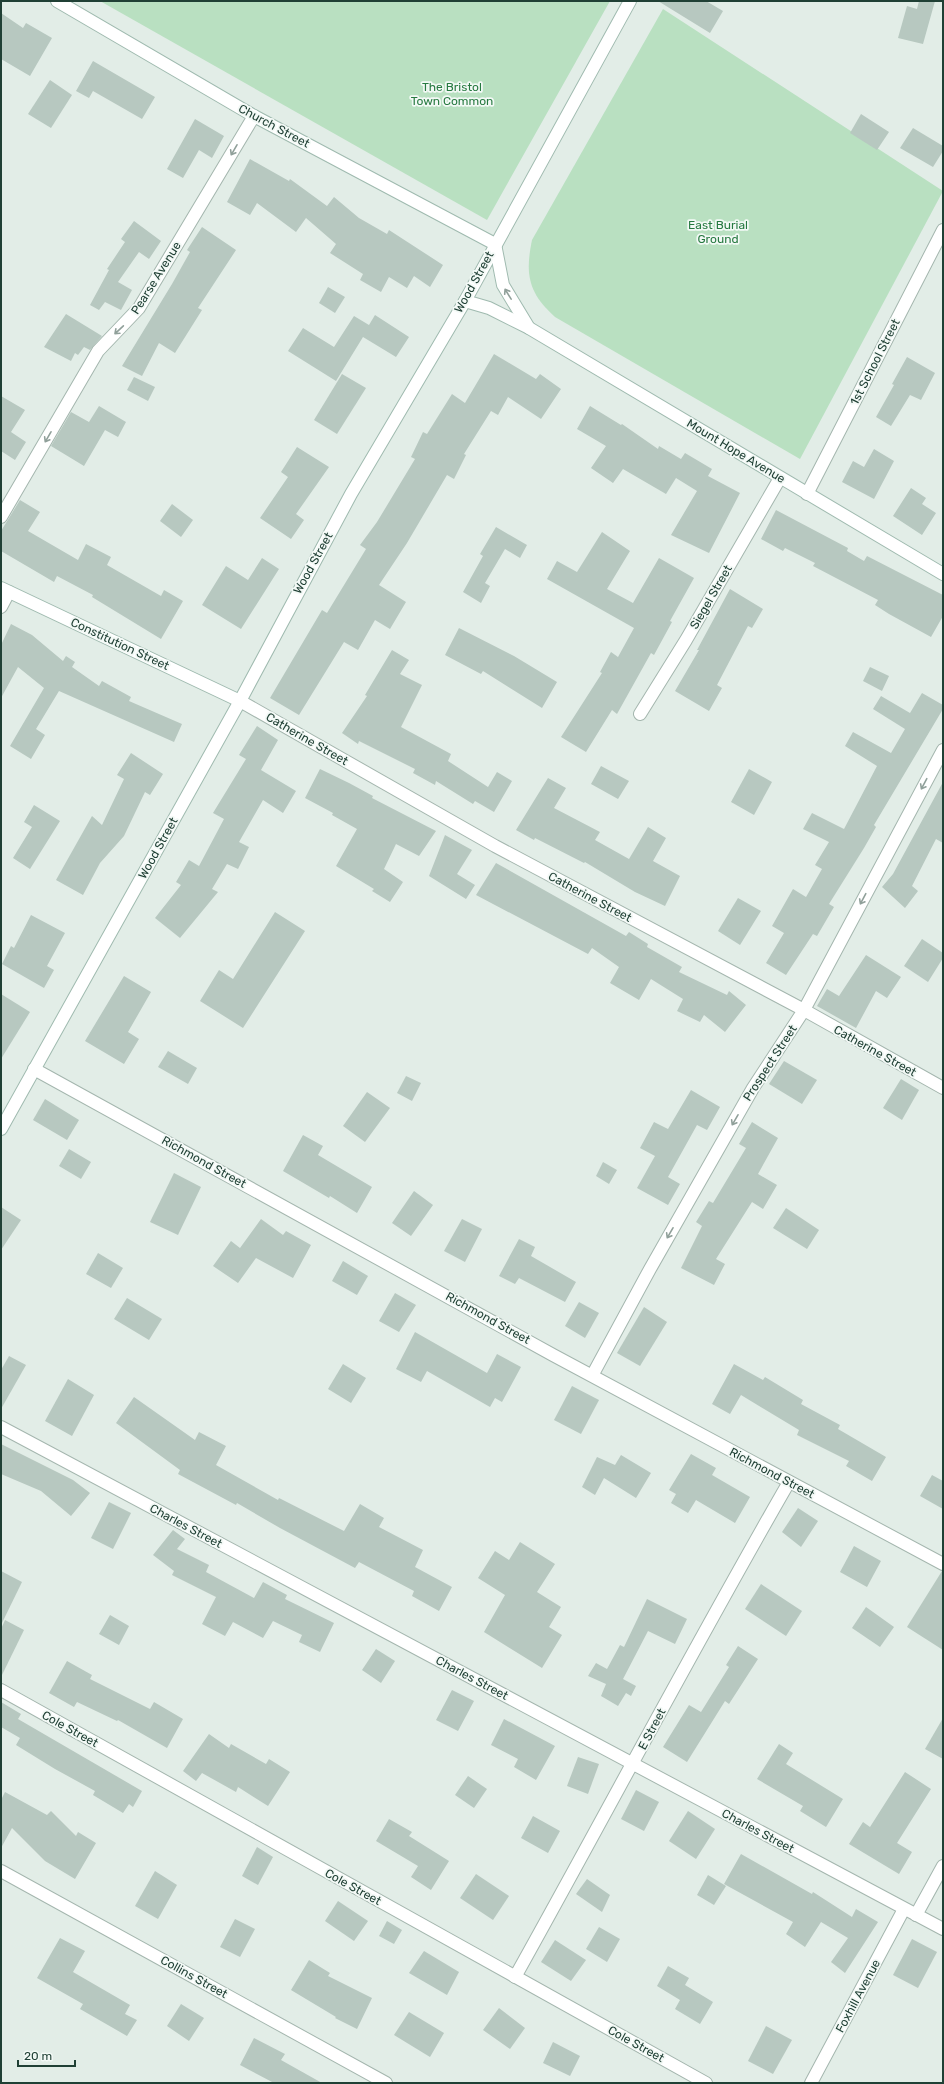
<svg xmlns="http://www.w3.org/2000/svg" width="944" height="2084" font-family="Rubik,sans-serif">
<rect width="100%" height="100%" fill="#e2ede7"/>
<g fill="#b9e0c1">
<path d="M100,1h510l-123,219z"/>
<path d="M663,9l280,182 -143,268 -245,-142c-27,-24 -30,-43 -23,-77z"/>
</g>
<g fill="#b7c8c0">
<path d="M658,1h48l17,10 -13,22z"/>
<path d="M919,1h16l-12,43 -25,-6 9,-32 10,3z"/>
<path d="M1,13l22,15 3,-5 26,15 -22,38 -29,-17z"/>
<path d="M93,61l62,36 -13,22 -49,-28 -4,7 -13,-7z"/>
<path d="M50,80l22,15 -21,33 -23,-14z"/>
<path d="M861,114l28,18 -12,18 -27,-17z"/>
<path d="M195,119l29,17 -12,22 -13,-8 -16,28 -16,-9z"/>
<path d="M913,128l30,18v5l-10,16 -33,-19z"/>
<path d="M250,159l39,22 1,-2 37,27 7,-9 25,21 28,16 2,-4 54,35 -13,22 -16,-11 -7,12 -18,-11 -8,15 -21,-12 3,-6 -33,-21 6,-9 -30,-26 -10,14 -39,-29 -7,12 -23,-13z"/>
<path d="M134,221l27,20 -12,18 -10,-7 -21,30 14,8 -11,20 -16,-8 -6,8 -9,-5 19,-35 -2,-1 18,-27 -4,-3z"/>
<path d="M202,227l34,23 -38,58 4,2 -27,43 -16,-10 -17,33 -20,-10 50,-82 18,-32 -3,-2z"/>
<path d="M328,287l17,10 -10,16 -16,-10z"/>
<path d="M66,314l36,22 -12,14 -6,-3 -6,8 -3,-2 -4,8 -27,-14z"/>
<path d="M375,315l34,22 -13,20 -33,-20 -27,44 -48,-30 15,-23 31,19 20,-31 15,9z"/>
<path d="M494,354l42,25 4,-5 21,15 -20,30 -33,-22 -10,18 -7,-4 -27,43 2,1 -12,24 -7,-4 -40,68 -28,42 27,17 -16,27 -15,-9 -17,30 -14,-8 -45,73 -29,-17 52,-88 5,3 39,-64 -6,-4 17,-23 38,-63 -4,-2 12,-25 4,2 25,-40 13,9z"/>
<path d="M907,357l28,16 -14,27 -11,-5 -19,31 -15,-9 18,-32 -2,-1z"/>
<path d="M342,374l24,14 -29,46 -23,-14z"/>
<path d="M134,377l21,10 -7,14 -21,-11z"/>
<path d="M1,396l24,14 -14,22 15,10 -11,18 -14,-9z"/>
<path d="M99,406l27,16 -8,15 -13,-7 -21,36 -33,-20 20,-34 18,10z"/>
<path d="M590,406l31,19 1,-1 36,25 1,-3 22,13 4,-6 27,16 -4,7 32,17 -31,60 -38,-18 26,-44 -21,-13 -10,16 -43,-25 -10,14 -22,-15 15,-22 -29,-17z"/>
<path d="M297,447l32,20 -33,47 8,6 -13,19 -31,-21 28,-41 -7,-5z"/>
<path d="M874,449l20,12 -20,38 -32,-17 11,-21 11,6z"/>
<path d="M911,488l15,10 -4,6 14,9 -14,22 -29,-19z"/>
<path d="M20,500l20,12 -12,19 50,29 8,-16 25,13 -4,8 54,31 3,-6 19,11 -22,38 -69,-42 1,-2 -36,-19 -3,6 -53,-31v-20z"/>
<path d="M172,504l21,16 -12,17 -21,-16z"/>
<path d="M776,510l72,38 -1,3 17,10 3,-5 76,39v21l-12,21 -42,-23 -14,-9 3,-5 -65,-34 2,-3 -30,-15 -2,3 -22,-12z"/>
<path d="M496,527l31,18 -7,13 -15,-9 -20,34 5,3 -9,17 -18,-11 20,-36 -3,-2z"/>
<path d="M602,532l28,19 -23,38 26,14 26,-45 35,20 -24,43 2,1 -18,33 -3,-2 -34,61 -5,-4 -26,42 -25,-15 41,-64 -2,-1 11,-20 7,5 16,-29 -87,-49 10,-18 20,11z"/>
<path d="M262,558l17,11 -38,60 -39,-24 24,-39 22,14z"/>
<path d="M730,589l33,20 -11,19 -4,-2 -31,59 5,3 -13,23 -34,-20 24,-41h-2z"/>
<path d="M11,624l21,11 31,26 3,-5 9,6 -3,5 27,19 3,-5 29,16 -2,4 53,23 -8,18 -115,-51 -23,38 9,6 -14,24 -21,-13 34,-58 -26,-21 -17,31v-53z"/>
<path d="M459,628l55,28 43,26 -15,26 -59,-37 -2,3 -36,-19z"/>
<path d="M392,650l17,10 -9,14 22,11 -21,42 50,27 -3,7 40,26 9,-15 15,9 -18,31 -19,-11 -2,3 -37,-23 -1,4 -22,-12 2,-4 -56,-28 -1,3 -16,-11 25,-37 -2,-1z"/>
<path d="M870,667l19,9 -7,15 -19,-10z"/>
<path d="M922,693l21,12v4l-69,116 2,2 -12,21 -35,56 5,3 -17,29 -4,-2 -27,41 -20,-12 18,-30 -12,-7 21,-37 13,8 16,-28 -7,-4 14,-23 -26,-13 9,-16 32,16 33,-63 -32,-20 8,-14 38,21 14,-24 -32,-20 8,-13 29,17z"/>
<path d="M257,726l21,14 -17,30 35,21 -13,22 -20,-13 -24,42 10,5 -11,22 -11,-5 -15,25 6,3 -38,46 -25,-20 26,-33 -5,-3 13,-22 10,6 25,-47 -11,-6 33,-54 -7,-4z"/>
<path d="M131,753l32,21 -13,21 -5,-3 -21,44 -24,27 -17,32 -27,-15 36,-64 10,9 22,-46 -7,-4z"/>
<path d="M601,766l28,15 -11,18 -27,-15z"/>
<path d="M320,769l29,14 24,13 -1,2 64,33 -17,25 -23,-12 -12,25 19,13 -13,20 -18,-11 2,-2 -38,-23 21,-37 -25,-14 1,-2 -28,-15z"/>
<path d="M749,769l23,13 -18,33 -23,-13z"/>
<path d="M548,778l18,10 -12,20 46,24 -5,8 34,19 19,-32 18,11 -13,23 27,15 -15,30 -30,-14 -50,-30 -1,1 -49,-25 -1,2 -18,-10z"/>
<path d="M943,782v61l-7,-4 -24,47 6,5 -13,17 -23,-21 11,-13z"/>
<path d="M34,805l26,16 -30,48 -17,-11 19,-31 -8,-5z"/>
<path d="M445,835l27,15 -15,24 18,11 -9,14 -37,-23z"/>
<path d="M496,863l130,73 3,-4 19,12 -1,3 35,20 -3,5 48,23 2,-4 17,14 -21,27 -21,-17 -4,7 -23,-11 6,-12 -32,-20 -12,21 -29,-17 9,-16 -27,-19 -4,6 -112,-59z"/>
<path d="M738,898l23,13 -21,34 -22,-14z"/>
<path d="M275,912l30,19 -62,97 -43,-27 19,-31 14,9z"/>
<path d="M31,915l34,18 -18,33 7,4 -10,18 -42,-24 9,-18 3,2z"/>
<path d="M922,939l21,14v5l-15,24 -24,-16z"/>
<path d="M866,955l35,22 -14,21 -11,-7 -20,37 -39,-22 10,-17 12,7z"/>
<path d="M124,976l27,16 -23,40 11,7 -15,25 -39,-23z"/>
<path d="M1,994l29,18 -29,47z"/>
<path d="M168,1051l29,17 -9,16 -30,-17z"/>
<path d="M784,1061l33,19 -15,24 -33,-20z"/>
<path d="M406,1076l15,7 -9,18 -15,-8z"/>
<path d="M901,1079l18,11 -17,30 -19,-12z"/>
<path d="M691,1090l29,17 -13,23 -10,-5 -29,52 12,7 -12,21 -31,-17 18,-32 -15,-8 14,-26 14,7z"/>
<path d="M367,1092l23,16 -25,34 -22,-16z"/>
<path d="M45,1099l34,21 -12,20 -34,-20z"/>
<path d="M752,1122l26,16 -20,36 19,11 -14,24 -11,-7 -36,57 9,5 -11,21 -33,-17 21,-42 -6,-4 13,-21 4,2 33,-55 -7,-4z"/>
<path d="M303,1135l20,11 -5,9 54,32 -15,26 -27,-17 -1,2 -46,-27z"/>
<path d="M69,1149l22,13 -10,17 -22,-13z"/>
<path d="M603,1162l14,8 -8,14 -13,-8z"/>
<path d="M174,1173l27,14 -23,48 -28,-13z"/>
<path d="M414,1191l19,14 -22,31 -19,-13z"/>
<path d="M1,1207l20,13 -20,30z"/>
<path d="M786,1208l33,22 -12,19 -34,-21z"/>
<path d="M261,1219l22,16 3,-4 25,14 -18,33 -37,-20 -18,25 -25,-17 18,-25 9,7z"/>
<path d="M462,1219l20,10 -17,33 -21,-11z"/>
<path d="M519,1239l16,8 -4,9 45,26 -11,20 -46,-24 -4,6 -16,-8z"/>
<path d="M98,1253l25,15 -12,20 -25,-14z"/>
<path d="M343,1261l25,15 -11,19 -25,-14z"/>
<path d="M395,1293l21,12 -17,27 -20,-11z"/>
<path d="M127,1298l35,21 -13,21 -35,-21z"/>
<path d="M579,1302l20,11 -14,25 -20,-12z"/>
<path d="M644,1307l23,15 -27,44 -23,-13z"/>
<path d="M415,1332l72,41 10,-19 24,13 -19,35 -7,-4 -5,9 -63,-36 -6,11 -25,-13z"/>
<path d="M9,1356l17,9 -25,44v-39z"/>
<path d="M343,1364l23,14 -15,25 -23,-14z"/>
<path d="M734,1364l29,16 2,-3 38,23 -2,4 39,21 -2,4 48,28 -14,24 -26,-15 3,-5 -52,-26 2,-5 -58,-35 -11,19 -18,-10z"/>
<path d="M68,1379l26,16 -22,41 -27,-15z"/>
<path d="M572,1386l27,14 -18,34 -27,-14z"/>
<path d="M134,1397l61,43 4,-8 27,14 -10,19 62,35 1,-2 65,33 16,-27 24,14 -5,9 44,23 -8,17 37,20 -13,24 -27,-15 2,-5 -55,-29 -4,6 -75,-40 -43,-25 -1,2 -58,-31 2,-4 -64,-47z"/>
<path d="M1,1444l72,36 17,13 -19,23 -30,-25 -40,-17z"/>
<path d="M691,1454l25,14 -4,7 38,22 -15,26 -39,-23 -8,13 -17,-10 5,-9 -7,-4z"/>
<path d="M621,1455l30,18 -15,25 -32,-20 -9,17 -13,-8 15,-30 18,8z"/>
<path d="M932,1475l11,6v28l-23,-13z"/>
<path d="M109,1502l22,11 -18,36 -22,-11z"/>
<path d="M798,1508l20,13 -17,26 -19,-15z"/>
<path d="M173,1530l12,9 -8,10 32,16 -3,7 48,26 9,-16 24,13 -2,4 49,24 -14,29 -21,-10 3,-7 -29,-14 -10,17 -30,-16 -8,14 -23,-12 14,-27 -44,-22 2,-4 -21,-16z"/>
<path d="M520,1542l35,22 -18,28 24,15 -12,20 13,8 -20,33 -58,-36 21,-37 -27,-17 17,-27 14,9z"/>
<path d="M854,1546l27,15 -14,26 -27,-15z"/>
<path d="M1,1571l21,11 -21,43z"/>
<path d="M942,1571h1v79l-36,-23z"/>
<path d="M761,1584l41,27 -16,25 -41,-27z"/>
<path d="M647,1599l40,20 -12,25 -27,-13 -25,48 13,7 -5,10 -5,-3 -8,13 -17,-10 5,-12 -18,-8 8,-13 11,6 13,-24 4,2z"/>
<path d="M866,1607l28,20 -14,20 -28,-19z"/>
<path d="M110,1615l19,11 -10,19 -20,-11z"/>
<path d="M5,1620l19,10 -23,47v-48z"/>
<path d="M738,1646l20,13 -29,45 -4,-3 -38,61 -24,-15 26,-42 12,7 28,-45 -3,-2z"/>
<path d="M376,1649l19,12 -14,22 -19,-13z"/>
<path d="M67,1661l25,14 -2,4 60,30 4,-7 29,17 -16,29 -49,-28 -1,1 -40,-19 -3,5 -25,-14z"/>
<path d="M452,1690l22,11 -16,30 -22,-11z"/>
<path d="M1,1702l20,12 -3,5 124,72 -9,16 -4,-3 -6,9 -30,-18 2,-4 -40,-22 -39,-24 4,-7 -19,-11z"/>
<path d="M943,1718v41l-18,-10z"/>
<path d="M504,1719l51,27 -19,34 -22,-13 4,-8 -27,-14z"/>
<path d="M209,1734l20,14 2,-4 35,20 3,-5 21,13 -22,34 -30,-19 -2,5 -34,-19 -6,8 -13,-10z"/>
<path d="M779,1744l14,9 -7,11 57,35 -17,28 -26,-16 3,-5 -46,-27z"/>
<path d="M578,1757l21,7 -11,30 -21,-8z"/>
<path d="M905,1772l26,17 -34,54 15,9 -13,22 -50,-30 14,-22 7,5z"/>
<path d="M468,1776l19,13 -13,19 -19,-13z"/>
<path d="M636,1790l23,12 -15,29 -23,-12z"/>
<path d="M5,1792l42,23 4,-4 25,25 2,-4 18,11 -21,36 -30,-18 -33,-33 -11,20v-48z"/>
<path d="M688,1811l27,18 -19,30 -27,-18z"/>
<path d="M533,1816l27,15 -12,22 -27,-15z"/>
<path d="M389,1819l23,13 -3,4 40,25 -18,29 -20,-13 7,-11 -42,-25z"/>
<path d="M257,1847l16,10 -15,28 -16,-9z"/>
<path d="M741,1854l71,40 1,-2 39,25 4,-8 22,13 -33,51 -14,-11 17,-24 -27,-16 -16,25 -19,-13 7,-12 -69,-38z"/>
<path d="M155,1871l22,14 -19,34 -23,-13z"/>
<path d="M476,1874l33,22 -16,24 -33,-22z"/>
<path d="M708,1875l18,11 -12,19 -17,-10z"/>
<path d="M587,1879l23,16 -8,17 -26,-18z"/>
<path d="M338,1901l30,20 -14,20 -29,-20z"/>
<path d="M235,1919l20,10 -15,28 -20,-10z"/>
<path d="M387,1921l15,9 -8,14 -15,-8z"/>
<path d="M599,1927l21,12 -13,23 -21,-13z"/>
<path d="M60,1938l25,13 -12,21 57,33 -5,9 12,6 -10,16 -47,-27 3,-5 -46,-26z"/>
<path d="M912,1939l25,13 -19,36 -25,-13z"/>
<path d="M555,1940l31,20 -15,21 -30,-19z"/>
<path d="M424,1951l35,21 -12,23 -38,-22z"/>
<path d="M309,1960l21,13 -2,3 44,22 -15,31 -22,-11 1,-1 -45,-27z"/>
<path d="M668,1966l21,12 -4,7 28,17 -13,22 -25,-15 5,-9 -23,-14z"/>
<path d="M181,2004l23,14 -15,23 -22,-15z"/>
<path d="M499,2008l26,20 -15,21 -27,-19z"/>
<path d="M409,2012l35,21 -14,24 -36,-22z"/>
<path d="M766,2026l26,14 -19,34 -25,-13z"/>
<path d="M254,2038l31,16 -4,6 41,23h-48l-34,-18z"/>
<path d="M553,2042l27,14 -10,20 -27,-13z"/>
</g>
<g fill="none" stroke-linecap="round" stroke-linejoin="round">
<g stroke="#a4b6ae" stroke-width="14">
<g id="street">
<path d="M807,494l136,-264"/>
<path d="M1,517l97,-166 41,-43 115,-192"/>
<path d="M1,607l8,-15"/>
<path d="M240,701l255,145 309,164 139,78"/>
<path d="M640,714l46,-74 94,-162"/>
<path d="M34,1069l519,286 390,209"/>
<path d="M593,1374l57,-105 103,-181 51,-78 139,-260"/>
<path d="M1,1427l942,502"/>
<path d="M1,1690l705,393"/>
<path d="M1,1871l385,212"/>
<path d="M916,1915l27,-49"/>
<path d="M515,1977c92,-165 180,-332 274,-495"/>
<path d="M811,2083l93,-174"/>
</g>
</g>
<g stroke="#9fbaaf" stroke-width="14">
<g id="secondary">
<path d="M57,1l197,115 241,128 8,41 26,43"/>
<path d="M465,301l24,7 40,20 414,246"/>
<path d="M1,588l239,113"/>
<path d="M1,1129l239,-428 111,-207 114,-193 165,-300"/>
</g>
</g>
<use href="#street" stroke="#fff" stroke-width="12"/>
<use href="#secondary" stroke="#fff" stroke-width="12"/>
</g>
<defs><path id="oneway-shaft" d="M-6 0H5M1.5-3L5.5 0L1.5 3" fill="none" stroke-width="1.6" stroke-linecap="round" stroke-linejoin="round"/></defs>
<g stroke="#90a09a">
<use href="#oneway-shaft" transform="translate(234 150) rotate(120)"/>
<use href="#oneway-shaft" transform="translate(508 294) rotate(-122)"/>
<use href="#oneway-shaft" transform="translate(119 330) rotate(137)"/>
<use href="#oneway-shaft" transform="translate(48 437) rotate(120)"/>
<use href="#oneway-shaft" transform="translate(924 784) rotate(118)"/>
<use href="#oneway-shaft" transform="translate(863 899) rotate(118)"/>
<use href="#oneway-shaft" transform="translate(735 1120) rotate(120)"/>
<use href="#oneway-shaft" transform="translate(670 1233) rotate(120)"/>
</g>
<g text-anchor="middle" stroke-width="3.5" stroke-linejoin="round" paint-order="stroke">
<g font-size="12" fill="#277a41" stroke="#f3f9f6">
<text x="452" y="91">The Bristol<tspan x="452" dy="14">Town Common</tspan></text>
<text x="718" y="229">East Burial<tspan x="718" dy="14">Ground</tspan></text>
</g>
<g font-size="12" fill="#204035" stroke="#f3f9f6">
<text transform="translate(274 126) rotate(28)" y="4">Church Street</text>
<text transform="translate(156 278) rotate(-58)" y="4">Pearse Avenue</text>
<text transform="translate(474 282) rotate(-61)" y="4">Wood Street</text>
<text transform="translate(875 362) rotate(-63)" y="4">1st School Street</text>
<text transform="translate(736 451) rotate(31)" y="4">Mount Hope Avenue</text>
<text transform="translate(313 563) rotate(-61)" y="4">Wood Street</text>
<text transform="translate(711 597) rotate(-60)" y="4">Siegel Street</text>
<text transform="translate(120 644) rotate(25)" y="4">Constitution Street</text>
<text transform="translate(307 739) rotate(30)" y="4">Catherine Street</text>
<text transform="translate(158 848) rotate(-61)" y="4">Wood Street</text>
<text transform="translate(590 897) rotate(28)" y="4">Catherine Street</text>
<text transform="translate(875 1051) rotate(29)" y="4">Catherine Street</text>
<text transform="translate(770 1063) rotate(-57)" y="4">Prospect Street</text>
<text transform="translate(204 1162) rotate(29)" y="4">Richmond Street</text>
<text transform="translate(488 1318) rotate(29)" y="4">Richmond Street</text>
<text transform="translate(772 1473) rotate(28)" y="4">Richmond Street</text>
<text transform="translate(186 1526) rotate(28)" y="4">Charles Street</text>
<text transform="translate(472 1678) rotate(28)" y="4">Charles Street</text>
<text transform="translate(70 1729) rotate(29)" y="4">Cole Street</text>
<text transform="translate(652 1729) rotate(-62)" y="4">E Street</text>
<text transform="translate(758 1831) rotate(28)" y="4">Charles Street</text>
<text transform="translate(353 1887) rotate(29)" y="4">Cole Street</text>
<text transform="translate(194 1977) rotate(29)" y="4">Collins Street</text>
<text transform="translate(858 1996) rotate(-62)" y="4">Foxhill Avenue</text>
<text transform="translate(636 2044) rotate(29)" y="4">Cole Street</text>
</g>
</g>
<rect width="944" height="2084" fill="none" stroke="#204035" stroke-width="4"/>
<path d="M18 2060v6h57v-6" fill="none" stroke="#204035" stroke-width="2"/>
<text x="24" y="2060" font-size="12" fill="#204035" stroke="#f3f9f6" stroke-width="3" paint-order="stroke">20 m</text>
</svg>
